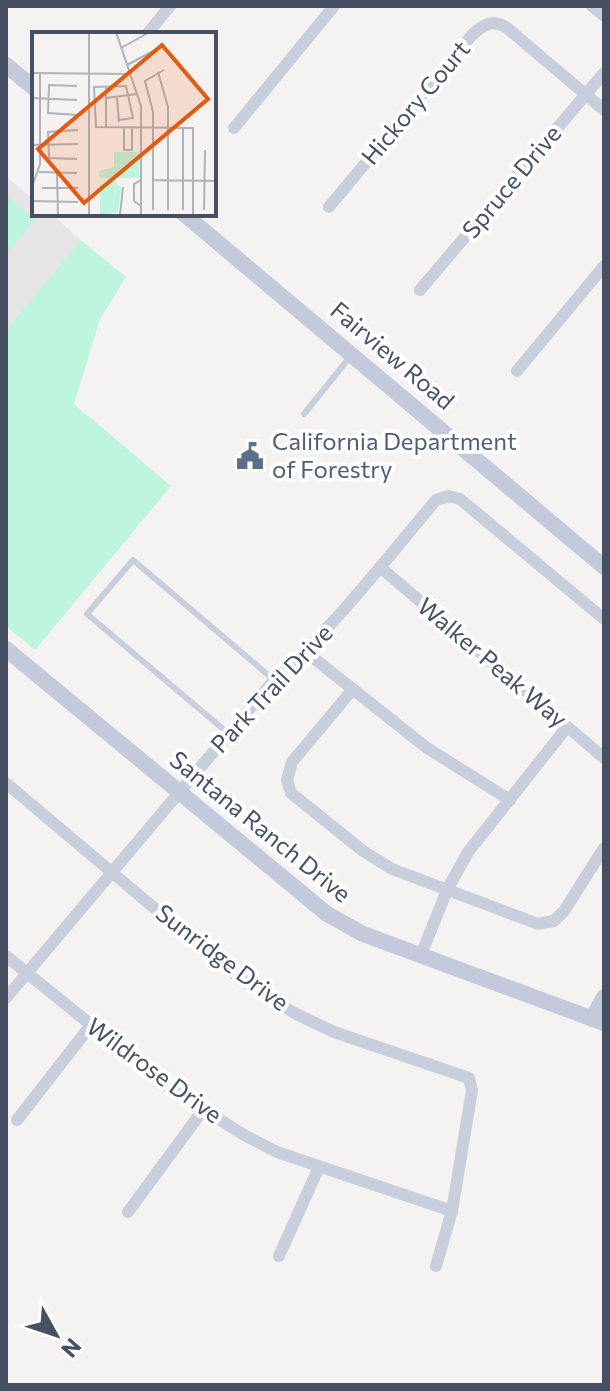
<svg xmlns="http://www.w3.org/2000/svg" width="610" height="1391" font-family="Commissioner,sans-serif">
<rect width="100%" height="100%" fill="#f5f3f2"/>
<path fill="#e6e4e4" d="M6,176l28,24v14h17l30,26 -75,90z"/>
<g fill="#bef5de">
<path d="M6,195l29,24 -29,35z"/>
<path d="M81,240l45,37 -26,42 -26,85 97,82 -136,164 -29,-24v-296z"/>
</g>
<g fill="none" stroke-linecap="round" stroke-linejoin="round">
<g stroke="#c8cedb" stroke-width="6">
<path d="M304,414l46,-57"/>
<path d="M229,734l-142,-120 46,-54 141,120"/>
</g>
<g stroke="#c8cedb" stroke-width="12">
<path d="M592,6l12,10"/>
<path d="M147,34l23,-28"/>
<path d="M234,128l100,-122"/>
<path d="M329,207l143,-172c11,-10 19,-16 34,-8l98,83"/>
<path d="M420,290l184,-217"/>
<path d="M517,371l87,-105"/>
<path d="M380,567l224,191"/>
<path d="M306,652l121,96 83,52"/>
<path d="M353,689l-61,73 -5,18 4,13 72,58 29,18 146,55 16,-3 10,-10 40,-63"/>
<path d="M6,783l211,178 38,28 41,25 38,18 135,46 3,12 -20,121 -16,55"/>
<path d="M421,955l26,-65 21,-38 99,-125"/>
<path d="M6,956l162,131 76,48 33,17 175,59"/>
<path d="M6,998l268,-318c61,-54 110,-118 162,-180l12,-4 12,3 144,120"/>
<path d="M17,1120l74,-95"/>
<path d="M128,1212l75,-102"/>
<path d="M279,1256l40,-89"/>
</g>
<g stroke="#c3cadc" stroke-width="16">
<path d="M6,65l28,23"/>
<path d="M184,214l420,353"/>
<path d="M6,649l321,265 36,20 241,89"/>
<path d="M592,1019l12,-22"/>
</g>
</g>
<defs>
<g id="civic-bare" transform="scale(2.16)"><path d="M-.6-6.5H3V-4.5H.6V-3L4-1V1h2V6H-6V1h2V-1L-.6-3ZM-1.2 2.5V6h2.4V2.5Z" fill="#5c6f8a" stroke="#fff" stroke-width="2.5" paint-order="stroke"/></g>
</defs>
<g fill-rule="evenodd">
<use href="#civic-bare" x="250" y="456"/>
</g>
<g text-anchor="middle" stroke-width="8" stroke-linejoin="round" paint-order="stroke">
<g font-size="24" fill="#475062" stroke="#fff">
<text transform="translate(416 103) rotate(-50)" y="8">Hickory Court</text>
<text transform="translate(512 182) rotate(-50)" y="8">Spruce Drive</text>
<text transform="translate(392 356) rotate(40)" y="8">Fairview Road</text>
<text transform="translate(492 663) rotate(40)" y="8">Walker Peak Way</text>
<text transform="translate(272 689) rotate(-47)" y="8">Park Trail Drive</text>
<text transform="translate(260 827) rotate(39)" y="8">Santana Ranch Drive</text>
<text transform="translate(222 958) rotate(37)" y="8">Sunridge Drive</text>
<text transform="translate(154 1071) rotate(36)" y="8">Wildrose Drive</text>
</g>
<g font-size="24" fill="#4e5e75" stroke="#fff" text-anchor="start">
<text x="272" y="450">California Department<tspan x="272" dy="28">of Forestry</tspan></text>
</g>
</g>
<g transform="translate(32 32)">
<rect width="184" height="184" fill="#f5f3f2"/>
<path d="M82,120h25v26h-40v-7l15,-4zM84,150l5,5 -3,25 -18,4v-32z" fill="#bef5de"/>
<path fill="none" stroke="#afb2b8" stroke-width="2" d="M57,0v184M84,0l25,74v110M89,16l27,-15M95,33l30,-16M126,40l10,35v103M0,41l98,1M45,54l-28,-1 -1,28 30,2M0,66l45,2M74,66l31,-4M85,66l2,24M87,88l14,-2 -7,-32 -32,1 2,40 97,1v88M74,95v-41M92,96v22h8v-22M0,113l46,-1M45,127l-28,-1 -1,-26 30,-2M7,140l38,1M25,141l1,43M109,148l-7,4v17l7,5M121,148l63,1M0,155l8,-23v-91M10,156h36M0,169l46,1M121,178v-98l-8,-31 19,-11M151,178v-82M172,178l1,-60M88,183l3,-28"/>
<path fill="#e8590c" fill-opacity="0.15" stroke="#e8590c" stroke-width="4" d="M130,13l46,54 -124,104 -46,-54z"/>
<rect width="184" height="184" fill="none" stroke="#475062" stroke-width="4"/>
</g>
<rect width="610" height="1391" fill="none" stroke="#475062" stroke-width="16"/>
<g transform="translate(56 1335) rotate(130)" stroke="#ffffff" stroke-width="6" paint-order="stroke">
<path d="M0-6L14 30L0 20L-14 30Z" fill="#475062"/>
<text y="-12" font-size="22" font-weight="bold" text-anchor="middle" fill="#475062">N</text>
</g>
</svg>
